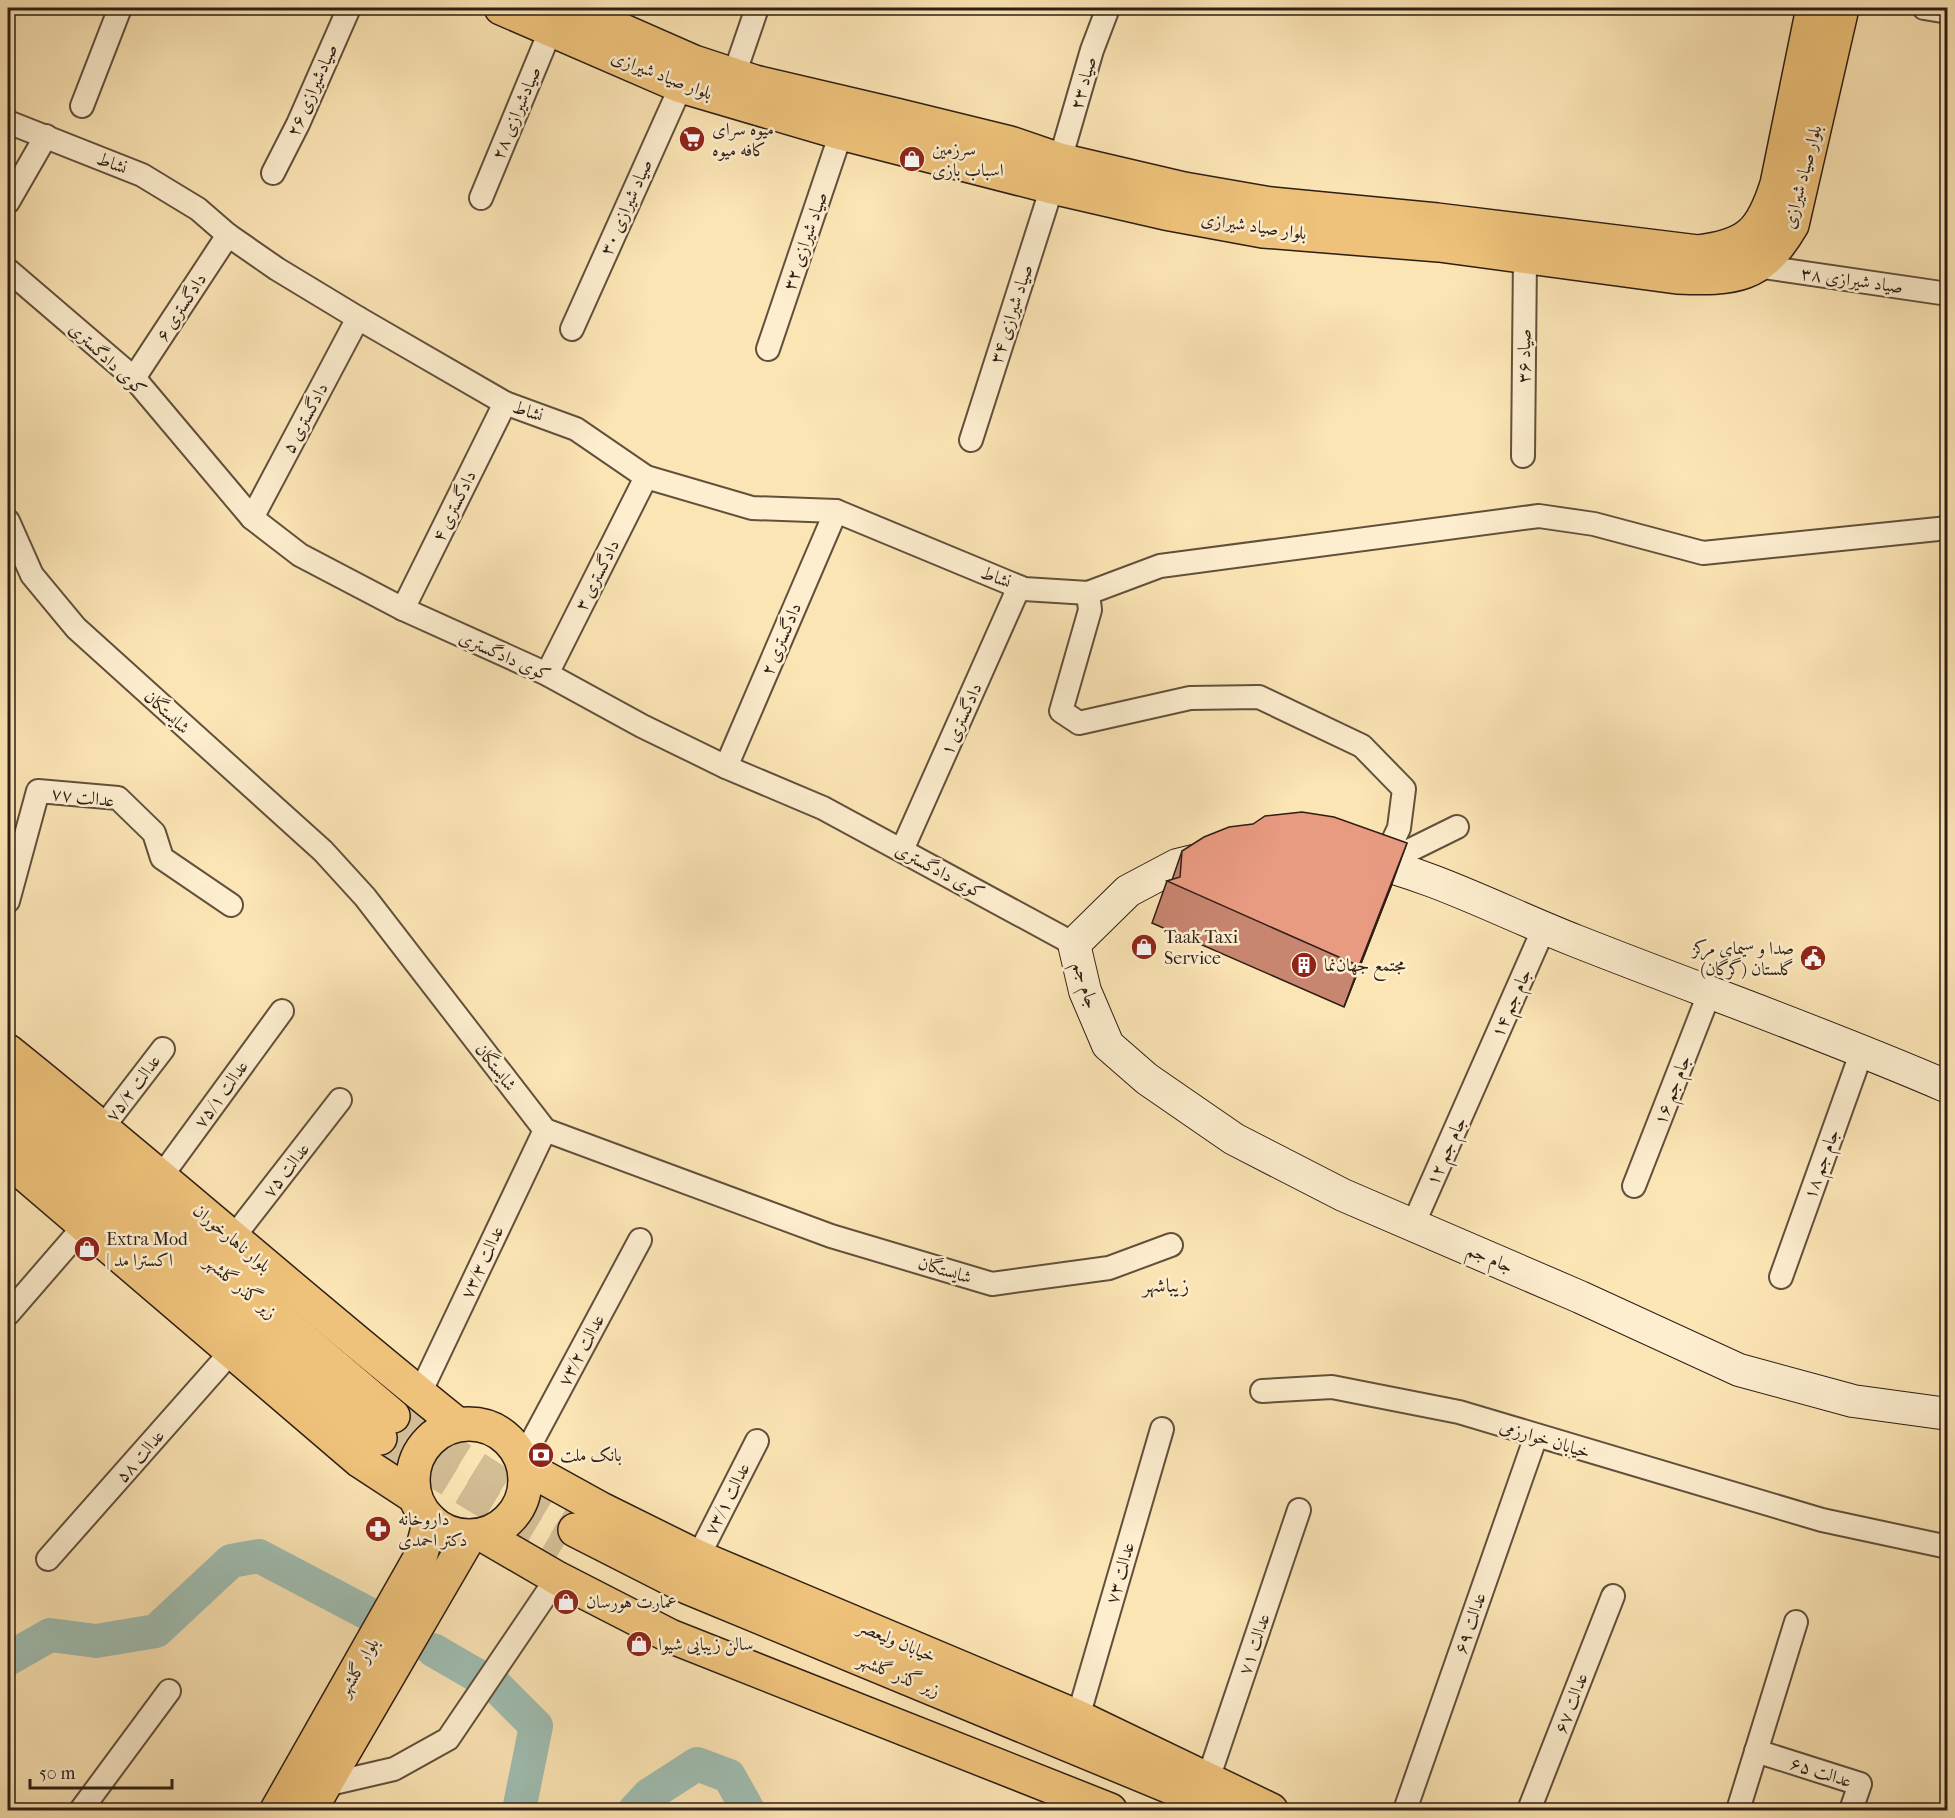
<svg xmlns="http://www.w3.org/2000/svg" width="1955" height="1818" font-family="'IM FELL French Canon',Amiri,serif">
<rect width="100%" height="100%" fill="#fce5b5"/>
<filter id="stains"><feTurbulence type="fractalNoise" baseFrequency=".00333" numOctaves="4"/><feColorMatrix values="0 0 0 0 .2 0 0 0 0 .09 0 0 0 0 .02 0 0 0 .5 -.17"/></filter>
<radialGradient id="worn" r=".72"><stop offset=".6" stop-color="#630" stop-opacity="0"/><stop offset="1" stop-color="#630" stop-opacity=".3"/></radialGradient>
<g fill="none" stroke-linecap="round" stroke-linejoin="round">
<g stroke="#a0beb2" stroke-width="34">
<path d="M433,1650l64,37 39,39 -17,84"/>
<path d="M8,1659l42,-24 46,6 60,-10 75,-70 28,-5 110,58"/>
<path d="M635,1810l14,-15 48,-31 32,12 19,34"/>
</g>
<g stroke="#d3bd95" stroke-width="33" stroke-dasharray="33 16" stroke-linecap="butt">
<path d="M393,1416l182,114"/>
<path d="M380,1438l182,110"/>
</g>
<g stroke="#62503c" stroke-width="26">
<g id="street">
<path d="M1924,8l24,4"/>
<path d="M734,75l23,-67"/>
<path d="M82,106l38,-98"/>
<path d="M8,122l134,53 56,34 30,26 49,34 81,49 147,85 71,26 70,48 106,31 84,3 188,78 64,4 72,-27 379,-50 55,8 109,29 245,-25"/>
<path d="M1060,160l32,-110 16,-42"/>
<path d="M273,173l25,-49 51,-116"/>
<path d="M481,198l70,-169"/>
<path d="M8,202l38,-66"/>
<path d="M1757,266l191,28"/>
<path d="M8,270l126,108 118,140 48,37 103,54 144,65 95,52 84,41 97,41 251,136"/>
<path d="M572,329l109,-243"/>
<path d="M768,349l73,-216"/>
<path d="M134,378l94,-143"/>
<path d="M971,440l81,-253"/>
<path d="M1523,456l2,-199"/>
<path d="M252,518l106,-200"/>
<path d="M8,521l24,54 44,53 247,223 42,46 180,233 286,106 161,48 117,-16 62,-23"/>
<path d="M1088,593l2,17 -29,101 18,12 111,-25 69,-1 103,49 42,43 -5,39 -17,36 75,-37"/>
<path d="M403,609l102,-206"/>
<path d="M547,674l99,-197"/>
<path d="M726,767l110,-256"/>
<path d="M902,850l117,-263"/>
<path d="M8,901l30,-110 80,7 36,35 8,25 69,47"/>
<path d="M103,1127l60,-78"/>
<path d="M160,1178l122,-167"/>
<path d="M1634,1186l75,-192"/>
<path d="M1413,1225l131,-297"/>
<path d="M232,1239l108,-139"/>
<path d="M1781,1277l81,-226"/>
<path d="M8,1314l78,-90"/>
<path d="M1262,1391l70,-4 127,25 363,108 126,27"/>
<path d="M420,1393l125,-263"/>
<path d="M522,1460l118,-220"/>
<path d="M698,1557l59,-116"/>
<path d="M48,1559l183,-207"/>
<path d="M1078,1717l84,-288"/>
<path d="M1756,1751l104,33 -9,26"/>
<path d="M1208,1779l91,-269"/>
<path d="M325,1785l69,-16 54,-30 109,-161"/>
<path d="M81,1810l88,-119"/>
<path d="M1405,1810l131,-374"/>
<path d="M1529,1810l84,-214"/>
<path d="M1738,1810l58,-188"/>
</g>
</g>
<g stroke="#2e1e14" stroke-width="34">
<g id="secondary">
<path d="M1218,855l-41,10 -49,26 -54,53 11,47 23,54 39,34 87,60 109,56 237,102 159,73 114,31 95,13"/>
<path d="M1356,858c76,16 148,55 220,83 124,49 250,93 372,146"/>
</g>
</g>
<g stroke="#2e1e14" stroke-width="36">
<g id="primary">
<path d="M501,8l180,78 160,47 211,54 113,26 98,18 176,14 238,32c58,2 84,1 115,-52l50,-217"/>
<path d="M571,8l123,54 61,20 141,33 114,28 50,17 124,29 87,15 166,16 261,32c50,-6 64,-20 79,-68l36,-176"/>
<path d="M8,1051c152,122 297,251 449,373"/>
<path d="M8,1088l385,328"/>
<path d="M8,1124l372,314"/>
<path d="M8,1160l352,301 55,36"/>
<circle cx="469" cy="1480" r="56"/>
<path d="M525,1467l76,42 97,48 380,160 193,93"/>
<path d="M575,1530l112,57 539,223"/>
<path d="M483,1535l74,43 113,58 440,174"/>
<path d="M277,1810l143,-252 10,-38"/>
<path d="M310,1810l159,-273"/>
</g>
</g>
<use href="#street" stroke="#fdeecf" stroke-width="22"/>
<use href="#secondary" stroke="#fdeecf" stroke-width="32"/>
<use href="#primary" stroke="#eec27a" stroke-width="33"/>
</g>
<path fill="#c88570" stroke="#2e1e14" stroke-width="1.5" d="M1182,851l210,33 -48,123 -192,-84 15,-42 5,-1z"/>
<path fill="#a36c5b" stroke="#2e1e14" stroke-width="1.5" d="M1407,843l-15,41 -48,123 15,-41z"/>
<path fill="#e99b82" stroke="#2e1e14" stroke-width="1.5" d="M1302,812l32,5 73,26 -48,123 -192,-85 13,-4 2,-26 22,-14 25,-10 24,-3 12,-8z"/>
<defs>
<g id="supermarket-disc" transform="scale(1.35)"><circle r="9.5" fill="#8f2418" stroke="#fdeecf"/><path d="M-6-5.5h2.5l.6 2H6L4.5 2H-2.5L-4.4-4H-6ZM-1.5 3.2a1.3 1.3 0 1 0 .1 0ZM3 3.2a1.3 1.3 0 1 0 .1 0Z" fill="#fff"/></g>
<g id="shop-disc" transform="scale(1.35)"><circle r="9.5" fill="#8f2418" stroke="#fdeecf"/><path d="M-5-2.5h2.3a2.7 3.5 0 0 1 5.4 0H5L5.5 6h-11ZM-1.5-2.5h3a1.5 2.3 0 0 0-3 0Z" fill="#fff"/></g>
<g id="civic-disc" transform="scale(1.35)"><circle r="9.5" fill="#8f2418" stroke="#fdeecf"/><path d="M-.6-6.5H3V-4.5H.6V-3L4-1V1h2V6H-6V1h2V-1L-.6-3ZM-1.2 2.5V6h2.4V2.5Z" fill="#fff"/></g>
<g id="building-disc" transform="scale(1.35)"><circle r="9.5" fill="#8f2418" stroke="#fdeecf"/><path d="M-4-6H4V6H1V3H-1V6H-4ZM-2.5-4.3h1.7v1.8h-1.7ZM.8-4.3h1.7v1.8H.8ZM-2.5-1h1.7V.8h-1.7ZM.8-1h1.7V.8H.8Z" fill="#fff"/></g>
<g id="bank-disc" transform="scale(1.35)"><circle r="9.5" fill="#8f2418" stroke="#fdeecf"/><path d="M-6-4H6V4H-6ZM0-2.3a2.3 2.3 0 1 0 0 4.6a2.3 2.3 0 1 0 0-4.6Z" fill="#fff"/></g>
<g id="pharmacy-disc" transform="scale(1.35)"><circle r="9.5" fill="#8f2418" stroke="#fdeecf"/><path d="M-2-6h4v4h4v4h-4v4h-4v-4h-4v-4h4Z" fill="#fff"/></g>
</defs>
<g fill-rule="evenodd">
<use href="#supermarket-disc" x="692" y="139"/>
<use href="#shop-disc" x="912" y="159"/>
<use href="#shop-disc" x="1144" y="947"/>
<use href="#civic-disc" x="1813" y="958"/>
<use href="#building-disc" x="1304" y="965"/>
<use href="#shop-disc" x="87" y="1249"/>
<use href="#bank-disc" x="541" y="1455"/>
<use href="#pharmacy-disc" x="378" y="1529"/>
<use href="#shop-disc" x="566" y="1602"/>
<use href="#shop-disc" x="639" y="1644"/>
</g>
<g text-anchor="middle" stroke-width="5" stroke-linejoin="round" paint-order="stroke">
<g font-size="18" fill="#2e1e14" stroke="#fdeecf">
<text transform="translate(662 75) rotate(21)" y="6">بلوار صیاد شیرازی</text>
<text transform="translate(1083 83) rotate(-74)" y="6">صیاد ۲۳</text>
<text transform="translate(312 90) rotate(-66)" y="6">۲۶ صیادشیرازی</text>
<text transform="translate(516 113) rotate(-67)" y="6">۲۸ صیادشیرازی</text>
<text transform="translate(112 163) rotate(22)" y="6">نشاط</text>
<text transform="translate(1802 177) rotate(-75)" y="6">بلوار صیاد شیرازی</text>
<text transform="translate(626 207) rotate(-66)" y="6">صیاد شیرازی ۳۰</text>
<text transform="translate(1254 226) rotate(8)" y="6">بلوار صیاد شیرازی</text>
<text transform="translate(805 241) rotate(-71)" y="6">صیاد شیرازی ۳۲</text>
<text transform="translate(1852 280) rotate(8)" y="6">صیاد شیرازی ۳۸</text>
<text transform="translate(181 307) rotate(-57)" y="6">دادگستری ۶</text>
<text transform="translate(1011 314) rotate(-72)" y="6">صیاد شیرازی ۳۴</text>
<text transform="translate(1524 356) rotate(-89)" y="6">صیاد ۳۶</text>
<text transform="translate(108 359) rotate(43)" y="6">کوی دادگستری</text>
<text transform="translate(528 411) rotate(20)" y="6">نشاط</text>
<text transform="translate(305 418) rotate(-62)" y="6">دادگستری ۵</text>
<text transform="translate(454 506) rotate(-64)" y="6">دادگستری ۴</text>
<text transform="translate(597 575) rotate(-63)" y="6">دادگستری ۳</text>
<text transform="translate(996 577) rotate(22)" y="6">نشاط</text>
<text transform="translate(781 639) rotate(-67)" y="6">دادگستری ۲</text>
<text transform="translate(505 656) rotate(24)" y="6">کوی دادگستری</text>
<text transform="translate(167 712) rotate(43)" y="6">شایستگان</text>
<text transform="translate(961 719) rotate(-66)" y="6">دادگستری ۱</text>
<text transform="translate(83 797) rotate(7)" y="6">عدالت ۷۷</text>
<text transform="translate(940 871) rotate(28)" y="6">کوی دادگستری</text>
<text transform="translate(1086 985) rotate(73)" y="6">جام جم</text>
<text transform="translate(1511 1003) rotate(-66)" y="6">۱۴ جام جم</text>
<text transform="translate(496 1067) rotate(52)" y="6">شایستگان</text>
<text transform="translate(133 1088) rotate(-53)" y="6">۷۵/۲ عدالت</text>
<text transform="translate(1672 1090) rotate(-69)" y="6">۱۶ جام جم</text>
<text transform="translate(221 1094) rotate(-54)" y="6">۷۵/۱ عدالت</text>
<text transform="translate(1446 1151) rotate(-66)" y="6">۱۲ جام جم</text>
<text transform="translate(1821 1164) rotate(-70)" y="6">۱۸ جام جم</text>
<text transform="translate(286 1170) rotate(-52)" y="6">۷۵ عدالت</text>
<text transform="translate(232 1238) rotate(40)" y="6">بلوار ناهارخوران</text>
<text transform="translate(1490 1258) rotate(23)" y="6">جام جم</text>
<text transform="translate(482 1262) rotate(-65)" y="6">۷۳/۳ عدالت</text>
<text transform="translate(945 1270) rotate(17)" y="6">شایستگان</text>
<text transform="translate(241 1287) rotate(40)" y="6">زیر گذر گلشهر</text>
<text transform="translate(581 1350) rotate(-62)" y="6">عدالت ۷۳/۲</text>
<text transform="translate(1545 1439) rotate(17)" y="6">خیابان خوارزمی</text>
<text transform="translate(140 1456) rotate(-49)" y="6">عدالت ۵۸</text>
<text transform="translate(727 1499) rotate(-63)" y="6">عدالت ۷۳/۱</text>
<text transform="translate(1120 1573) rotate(-74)" y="6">عدالت ۷۳</text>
<text transform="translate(1470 1623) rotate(-71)" y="6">عدالت ۶۹</text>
<text transform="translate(897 1641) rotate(23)" y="6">خیابان ولیعصر</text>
<text transform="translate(1254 1644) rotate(-71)" y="6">عدالت ۷۱</text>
<text transform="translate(358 1667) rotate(-60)" y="6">بلوار گلشهر</text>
<text transform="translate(899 1675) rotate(22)" y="6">زیر گذر گلشهر</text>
<text transform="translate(1571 1703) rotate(-69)" y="6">عدالت ۶۷</text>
<text transform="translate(1821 1772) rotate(18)" y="6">عدالت ۶۵</text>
</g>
<g font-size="18" fill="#2e1e14" stroke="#fdeecf" text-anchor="start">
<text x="712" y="135">میوه سرای<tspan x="712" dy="21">کافه میوه</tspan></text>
<text x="932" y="155">سرزمین<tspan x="932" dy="21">اسباب بازی</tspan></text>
<text x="1164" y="943">Taak Taxi<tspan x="1164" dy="21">Service</tspan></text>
<text x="1794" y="954" text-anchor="end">صدا و سیمای مرکز<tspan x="1794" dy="21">گلستان (گرگان)</tspan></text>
<text x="1324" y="971">مجتمع جهان‌نما</text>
<text x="106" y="1245">Extra Mod<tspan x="106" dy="21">| اکسترا مد</tspan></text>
<text x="560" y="1461">بانک ملت</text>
<text x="398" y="1525">داروخانه<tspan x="398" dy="21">دکتر احمدی</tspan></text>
<text x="586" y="1608">عمارت هورسان</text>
<text x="658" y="1650">سالن زیبایی شیوا</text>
</g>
<g font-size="20" fill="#2e1e14" stroke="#fdeecf">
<text x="1166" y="1292">زیباشهر</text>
</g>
</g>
<rect width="1955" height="1818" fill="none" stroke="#fce5b5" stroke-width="30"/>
<rect x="9" y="9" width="1937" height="1800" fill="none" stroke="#2e1e14" stroke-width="3"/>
<rect x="15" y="15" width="1925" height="1788" fill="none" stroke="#2e1e14" stroke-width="1.5"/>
<path d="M30 1779v9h142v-9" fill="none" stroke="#2e1e14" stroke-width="3"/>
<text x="39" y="1779" font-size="18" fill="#2e1e14" stroke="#fdeecf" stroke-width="4.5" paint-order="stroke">50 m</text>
<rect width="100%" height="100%" filter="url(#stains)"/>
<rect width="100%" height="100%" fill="url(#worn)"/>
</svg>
